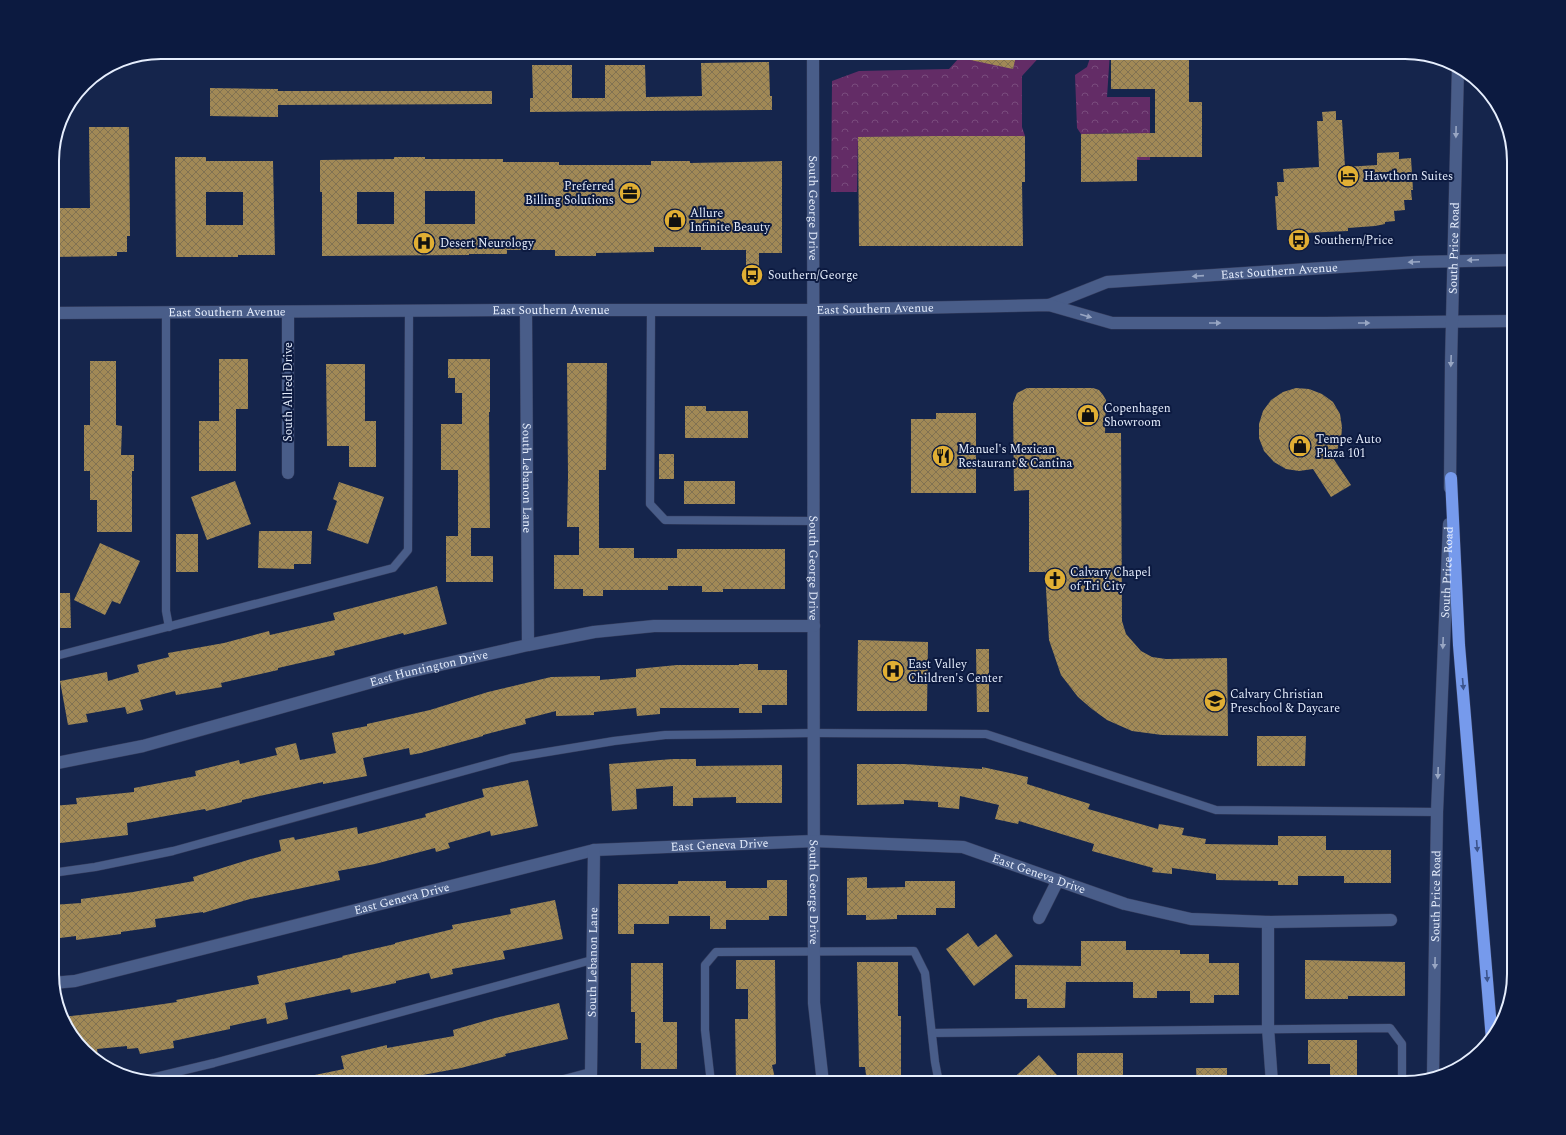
<svg xmlns="http://www.w3.org/2000/svg" width="1566" height="1135" font-family="Spectral,serif">
<defs>
<pattern id="park-crowns" width="20" height="18" patternUnits="userSpaceOnUse"><rect width="20" height="18" fill="#632c66"/><path d="M2 6a3 3 0 1 1 6 0M12 15a3 3 0 1 1 6 0" fill="none" stroke="#794b7d"/></pattern>
<pattern id="building-cross-hatch" width="8" height="8" patternUnits="userSpaceOnUse"><rect width="8" height="8" fill="#a18956"/><path d="M0 0l8 8M0 8l8-8" fill="none" stroke="#817252"/></pattern>
</defs>
<rect width="100%" height="100%" fill="#15254c"/>
<g fill="url(#park-crowns)">
<path d="M1017,52h27l-22,24v51l3,9 -167,1 -1,55h-26l1,-111 27,-10 90,-2 10,-11 8,1z"/>
<path d="M1092,52h18l-3,45h43v63h-13v-27l-56,1 -4,-6 -2,-53 12,-8z"/>
</g>
<g fill="url(#building-cross-hatch)" fill-rule="evenodd">
<path d="M962,52h55l-4,17 -52,-11z"/>
<path d="M1111,52h78v50h13v55h-65v24l-56,1v-48l74,-1v-44h-44z"/>
<path d="M769,62l1,34h2v14l-242,2v-14h3l-1,-33h40v33h33v-33h40l1,32 56,-1 -1,-33z"/>
<path d="M210,88l68,1v2h214v13l-214,1v12l-68,-1z"/>
<path d="M1336,111v9h6l3,47 32,-2v-12l22,-1v7l12,-1 2,32h-2l1,10h-8l1,10 -11,1 1,10 -10,1v2l-10,2 -27,2v3l-43,2 1,11 -13,1 -2,-15h-14l-2,-34h3l-1,-14h7l-1,-13 36,-2 -2,-46h6l-1,-9z"/>
<path d="M89,127h40l1,109h-3v16h-10v4l-65,1v-44h3v-5h35z"/>
<path d="M936,136h89v46h-3l1,64h-164l-1,-109z"/>
<path d="M175,157h31v4h67l2,94h-37v2h-62zM206,192h37v33h-37z"/>
<path d="M394,157h31v2h78v3h56v3h92v-4h39v2l92,-2v92h-23v26h-13v-29h-45v-3h-47v5l-58,1v3h-41v-6h-48v4h-38v1l-147,1v-64h-2v-32l74,-1zM425,191h50v33h-50zM357,192h37v32h-37z"/>
<path d="M219,359h29v50h-12v62h-37v-50h20z"/>
<path d="M448,359h42v53h-1l1,116h-19v28h22v26h-47v-46h12v-66h-17v-46h21v-31h-7v-15h-7z"/>
<path d="M90,361h26v64l6,1 -1,29h13v16h-2v61h-35v-32h-7v-29h-6v-46h6z"/>
<path d="M567,363h40l-1,107h-7v78h35v10h43v-9h108v40h-62v3h-21v-6h-34v4h-65v6h-20v-7h-29v-34h25v-28h-12l1,-50z"/>
<path d="M326,364h39v57h11v46h-27v-21h-22z"/>
<path d="M1027,388h66l6,2 4,5 3,5 -1,33h16l1,188 4,13 15,17 11,6 14,2 61,-1 1,78 -66,-1 -30,-4 -25,-11 -15,-11 -14,-12 -17,-22 -12,-35 -4,-68h-16v-82l-15,1 -1,-88 4,-10z"/>
<path d="M1296,388l13,1 13,5 11,8 7,12 2,13 -1,14 -8,17 18,27 -20,12 -18,-28 -14,2 -13,-2 -12,-7 -10,-11 -5,-13v-14l4,-13 8,-11 12,-8z"/>
<path d="M685,406h21v5h42v27h-63z"/>
<path d="M936,413h40v80h-65v-74h25z"/>
<rect x="659" y="454" width="15" height="25"/>
<path d="M235,481l16,43 -44,16 -16,-43z"/>
<rect x="684" y="481" width="51" height="23"/>
<path d="M339,482l45,15 -16,47 -41,-14 10,-29 -4,-2z"/>
<path d="M259,531h53l-1,33h-17v5l-36,-1z"/>
<rect x="176" y="534" width="22" height="38"/>
<path d="M100,543l40,18 -20,43 -8,-3 -7,14 -31,-15z"/>
<path d="M437,586l10,38 -43,11 -1,-2 -69,18 1,4 -57,13v2l-57,13 1,4 -46,8 -1,-4 -35,9 3,10 -16,4 -2,-7 -39,7 2,8 -20,3 -8,-44 47,-9 1,9 31,-9 -2,-7 32,-8 -1,-4 56,-10 45,-12 1,4 65,-15 -2,-7z"/>
<path d="M52,593h18l1,35h-19z"/>
<path d="M858,640l70,2 -1,69h-70z"/>
<path d="M976,649h13v63h-12z"/>
<path d="M739,664h19v6h29v35h-25v8h-23v-5h-79v6l-23,2 -1,-8 -42,4v3l-38,1v-5l-31,8 1,5 -43,11v1l-62,17 -11,2 -1,-7 -46,10 4,18 -44,8v-2l-81,18v2l-36,9 -1,-2 -78,14 1,12 -76,9v-38l25,-2 -1,-6 58,-6v-4l62,-12 -1,-5 44,-11 1,4 37,-9 -2,-7 21,-5 4,17 36,-7 -4,-20 35,-7v-2l63,-14 58,-18 63,-15 49,-1v4l36,-3v-8l41,-4h62z"/>
<path d="M1257,736h49l-1,30h-48z"/>
<path d="M673,759h23v7l86,-1v38h-46v-6l-43,1v8h-20v-20l-37,3 1,20 -25,2 -3,-47z"/>
<path d="M857,764h47l78,5v-2l46,10 -1,7 63,20 -2,5 70,20 1,-5 25,4 -2,7 24,4 -1,5 73,1v-9h48v14h65v33h-47v-7h-46v9h-20v-4l-62,-1v-6l-44,-6v6l-20,-2 1,-4 -61,-17 2,-7 -75,-23 -1,3 -23,-5 4,-14 -39,-9 -1,13 -21,-2v-5l-34,-2v4l-47,1z"/>
<path d="M528,780l10,46 -47,10 -1,-5 -42,12 2,5 -14,4 -1,-4 -60,16 -37,7 2,9 -90,19 -47,14v-1l-48,7 1,8 -35,5v2l-45,6v-4l-24,3v-34l29,-2v-4l52,-7 61,-11 -1,-4 58,-18 30,-8 -2,-11 15,-3 1,3 62,-13 1,7 68,-17 -1,-3 59,-17 -2,-8z"/>
<path d="M867,877v11l38,-1v-6h50v27h-19v7h-39v4l-31,1v-5h-19v-37z"/>
<path d="M767,880h20v36h-18v4h-43v9h-16v-13h-41v8h-35v10h-16v-50h60v-3h48v7h41z"/>
<path d="M555,900l8,39 -60,12 2,8 -53,10 1,5 -22,5 -2,-6 -33,8v2l-45,10 -1,-4 -65,14 3,16 -21,5 -1,-6 -36,8v3l-57,12 1,7 -34,6 -2,-6 -11,1v-3l-30,3 2,14 -4,-2 -32,-38 -1,-6 54,-6 61,-9 -1,-2 83,-16 -2,-8 86,-19 -1,-1 53,-12v-1l58,-14 -1,-4 59,-11 -1,-5z"/>
<path d="M968,933l10,14 18,-13 17,22 -39,30 -28,-37z"/>
<path d="M1081,941h45v9h54v4h29v9h30v32h-25v8h-24v-12h-33v7h-24v-16h-67l-1,26h-38v-9h-12v-34l66,1z"/>
<path d="M736,960h39l1,104 -4,1 4,18h-40l-1,-64h13v-30h-12z"/>
<path d="M1305,960l100,2v34h-57v3h-43z"/>
<path d="M857,962h41v54h3v67h-34l-2,-16h-6z"/>
<path d="M631,963h32v59h14v47h-36v-26h-6v-31h-4z"/>
<path d="M559,1003l9,36 -63,15 1,2 -45,12 -66,12 1,3h-91v-6l39,-8 -3,-13 46,-11v3l67,-12 -1,-6 42,-12z"/>
<path d="M1308,1040h49v43h-27v-19h-22z"/>
<rect x="1077" y="1053" width="46" height="30"/>
<path d="M1039,1055l25,28h-56z"/>
<path d="M1196,1068h31v15h-30z"/>
</g>
<g fill="none" stroke-linecap="round" stroke-linejoin="round">
<g stroke="#353d5d" stroke-width="9">
<g id="service">
<path d="M651,310l-1,194 15,16 150,1"/>
<path d="M166,313v298l3,16"/>
<path d="M52,657l341,-89 15,-18 1,-239"/>
<path d="M52,873l43,-6 78,-16 338,-93 103,-17 51,-6 149,-2 172,1 230,76 221,2"/>
<path d="M932,1033l458,-5 12,16v39"/>
<path d="M143,1080l71,-17 378,-103"/>
<path d="M711,1083l-6,-53v-65l11,-13 198,-1 11,22 10,89 4,21"/>
</g>
</g>
<g stroke="#353d5d" stroke-width="13">
<g id="minor">
<path id="s1" d="M813,52l1,951 9,80"/>
<path id="s2" d="M526,310l2,335"/>
<path d="M288,312v161"/>
<path id="s3" d="M52,764l91,-18 261,-73 124,-28 66,-13 60,-6h160"/>
<path d="M1039,918l19,-38"/>
<path d="M1268,922v106l4,55"/>
<path id="s4" d="M53,983l22,-2 519,-131 220,-9 149,6 162,57 66,15 77,3 123,-2"/>
<path id="s5" d="M557,1083l34,-9 3,-224"/>
</g>
</g>
<g stroke="#353d5d" stroke-width="13">
<g id="secondary">
<path id="s6" d="M1049,305l58,-23 310,-20 97,-2"/>
<path id="s7" d="M52,313l474,-3h288l235,-5 63,18h213l189,-2"/>
<path id="s8" d="M1450,488l1,-124 7,-297"/>
<path id="s9" d="M1433,1076l4,-264 12,-288"/>
</g>
</g>
<g stroke="#353d5d" stroke-width="13">
<path id="motorway" d="M1451,478l8,167 33,395"/>
</g>
<use href="#service" stroke="#495d89" stroke-width="8"/>
<use href="#minor" stroke="#495d89" stroke-width="12"/>
<use href="#secondary" stroke="#495d89" stroke-width="12"/>
<use href="#motorway" stroke="#769aec" stroke-width="12"/>
</g>
<defs><path id="oneway-solid" d="M-6-.8H1V-3.2L6.5 0L1 3.2V.8H-6Z"/></defs>
<g fill="#98a6c3">
<use href="#oneway-solid" transform="translate(1456 132) rotate(91)"/>
<use href="#oneway-solid" transform="translate(1473 260) rotate(178)"/>
<use href="#oneway-solid" transform="translate(1414 262) rotate(177)"/>
<use href="#oneway-solid" transform="translate(1198 276) rotate(176)"/>
<use href="#oneway-solid" transform="translate(1086 316) rotate(16)"/>
<use href="#oneway-solid" transform="translate(1215 323)"/>
<use href="#oneway-solid" transform="translate(1364 323)"/>
<use href="#oneway-solid" transform="translate(1451 361) rotate(92)"/>
<use href="#oneway-solid" transform="translate(1443 643) rotate(92)"/>
<use href="#oneway-solid" transform="translate(1438 773) rotate(92)"/>
<use href="#oneway-solid" transform="translate(1435 963) rotate(91)"/>
</g>
<g fill="#3c548d">
<use href="#oneway-solid" transform="translate(1463 684) rotate(85)"/>
<use href="#oneway-solid" transform="translate(1477 846) rotate(86)"/>
<use href="#oneway-solid" transform="translate(1487 976) rotate(86)"/>
</g>
<defs>
<g id="hotel-disc" transform="scale(1.15)"><circle r="9.5" fill="#e1af34" stroke="#0c1a40"/><path d="M-6-4.5h1.5V1H6V5H4.5V3h-9V5H-6ZM-4 0a1.8 1.8 0 1 1 3.6 0ZM.5 0V-2.5h3Q6-2.5 6 0Z" fill="#111"/></g>
<g id="office-disc" transform="scale(1.15)"><circle r="9.5" fill="#e1af34" stroke="#0c1a40"/><path d="M-6-3h4V-5.5h4V-3h4V5H-6ZM-1-4.5V-3h2v-1.5ZM-6 0V1H6V0Z" fill="#111"/></g>
<g id="shop-disc" transform="scale(1.15)"><circle r="9.5" fill="#e1af34" stroke="#0c1a40"/><path d="M-5-2.5h2.3a2.7 3.5 0 0 1 5.4 0H5L5.5 6h-11ZM-1.5-2.5h3a1.5 2.3 0 0 0-3 0Z" fill="#111"/></g>
<g id="bus-disc" transform="scale(1.15)"><circle r="9.5" fill="#e1af34" stroke="#0c1a40"/><path d="M-5-6H5V4H4V6H2V4H-2V6H-4V4H-5ZM-3.5-4V0h7V-4ZM-3.5 1.2v1.5H-2V1.2ZM2 1.2v1.5H3.5V1.2Z" fill="#111"/></g>
<g id="hospital-disc" transform="scale(1.15)"><circle r="9.5" fill="#e1af34" stroke="#0c1a40"/><path d="M-5-5h3v3.5h4V-5h3V5h-3V1.5h-4V5h-3Z" fill="#111"/></g>
<g id="restaurant-disc" transform="scale(1.15)"><circle r="9.5" fill="#e1af34" stroke="#0c1a40"/><path d="M-5-6h1v4h1v-4h1v4h1v-4h1v5L-1.5 .5V6h-2V.5L-5-1ZM5-6V6H3V1.5H1.5Q1.5-4 5-6Z" fill="#111"/></g>
<g id="church-disc" transform="scale(1.15)"><circle r="9.5" fill="#e1af34" stroke="#0c1a40"/><path d="M-1.2-6h2.4v3.5h3.3v2.4h-3.3V6h-2.4V-.1h-3.3v-2.4h3.3Z" fill="#111"/></g>
<g id="school-disc" transform="scale(1.15)"><circle r="9.5" fill="#e1af34" stroke="#0c1a40"/><path d="M0-5L7-2L0 1L-7-2ZM-4 1L0 2.5L4 1V4Q0 6-4 4Z" fill="#111"/></g>
</defs>
<g fill-rule="evenodd">
<use href="#hotel-disc" x="1348" y="176"/>
<use href="#office-disc" x="630" y="193"/>
<use href="#shop-disc" x="675" y="220"/>
<use href="#bus-disc" x="1299" y="240"/>
<use href="#hospital-disc" x="424" y="243"/>
<use href="#bus-disc" x="752" y="275"/>
<use href="#shop-disc" x="1088" y="415"/>
<use href="#shop-disc" x="1300" y="446"/>
<use href="#restaurant-disc" x="943" y="456"/>
<use href="#church-disc" x="1055" y="579"/>
<use href="#hospital-disc" x="893" y="671"/>
<use href="#school-disc" x="1215" y="701"/>
</g>
<g text-anchor="middle" stroke-width="4" stroke-linejoin="round" paint-order="stroke">
<g font-size="12" fill="#e6eefd" stroke="#0c1a40" text-anchor="start">
<text x="1364" y="180">Hawthorn Suites</text>
<text x="614" y="190" text-anchor="end">Preferred<tspan x="614" dy="14">Billing Solutions</tspan></text>
<text x="690" y="217">Allure<tspan x="690" dy="14">Infinite Beauty</tspan></text>
<text x="1314" y="244">Southern/Price</text>
<text x="440" y="247">Desert Neurology</text>
<text x="768" y="279">Southern/George</text>
<text x="1104" y="412">Copenhagen<tspan x="1104" dy="14">Showroom</tspan></text>
<text x="1316" y="443">Tempe Auto<tspan x="1316" dy="14">Plaza 101</tspan></text>
<text x="958" y="453">Manuel's Mexican<tspan x="958" dy="14">Restaurant &amp; Cantina</tspan></text>
<text x="1070" y="576">Calvary Chapel<tspan x="1070" dy="14">of Tri City</tspan></text>
<text x="908" y="668">East Valley<tspan x="908" dy="14">Children's Center</tspan></text>
<text x="1230" y="698">Calvary Christian<tspan x="1230" dy="14">Preschool &amp; Daycare</tspan></text>
</g>
<g font-size="12" fill="#e6eefd" stroke="#0c1a40">
<text dy="4" stroke="none"><textPath href="#s1" startOffset="156">South George Drive</textPath></text>
<text dy="4" stroke="none"><textPath href="#s8" startOffset="240">South Price Road</textPath></text>
<text dy="4" stroke="none"><textPath href="#s6" startOffset="235">East Southern Avenue</textPath></text>
<text dy="4" stroke="none"><textPath href="#s7" startOffset="823">East Southern Avenue</textPath></text>
<text dy="4" stroke="none"><textPath href="#s7" startOffset="499">East Southern Avenue</textPath></text>
<text dy="4" stroke="none"><textPath href="#s7" startOffset="175">East Southern Avenue</textPath></text>
<text transform="translate(288 392) rotate(-90)" y="4">South Allred Drive</text>
<text dy="4" stroke="none"><textPath href="#s2" startOffset="168">South Lebanon Lane</textPath></text>
<text dy="4" stroke="none"><textPath href="#s1" startOffset="516">South George Drive</textPath></text>
<text dy="4" stroke="none"><textPath href="#s9" startOffset="504">South Price Road</textPath></text>
<text dy="4" stroke="none"><textPath href="#s3" startOffset="389">East Huntington Drive</textPath></text>
<text dy="4" stroke="none"><textPath href="#s4" startOffset="683">East Geneva Drive</textPath></text>
<text dy="4" stroke="none"><textPath href="#s4" startOffset="1007">East Geneva Drive</textPath></text>
<text dy="4" stroke="none"><textPath href="#s1" startOffset="840">South George Drive</textPath></text>
<text dy="4" stroke="none"><textPath href="#s9" startOffset="180">South Price Road</textPath></text>
<text dy="4" stroke="none"><textPath href="#s4" startOffset="359">East Geneva Drive</textPath></text>
<text dy="4" stroke="none"><textPath href="#s5" startOffset="147">South Lebanon Lane</textPath></text>
</g>
</g>
<path d="M0 0H1566V1135H0ZM161 59H1405A102 102 0 0 1 1507 161V974A102 102 0 0 1 1405 1076H161A102 102 0 0 1 59 974V161A102 102 0 0 1 161 59Z" fill="#0c1a40" fill-rule="evenodd"/>
<path fill="none" stroke="#e6eefd" stroke-width="2" d="M161 59H1405A102 102 0 0 1 1507 161V974A102 102 0 0 1 1405 1076H161A102 102 0 0 1 59 974V161A102 102 0 0 1 161 59Z"/>
</svg>
